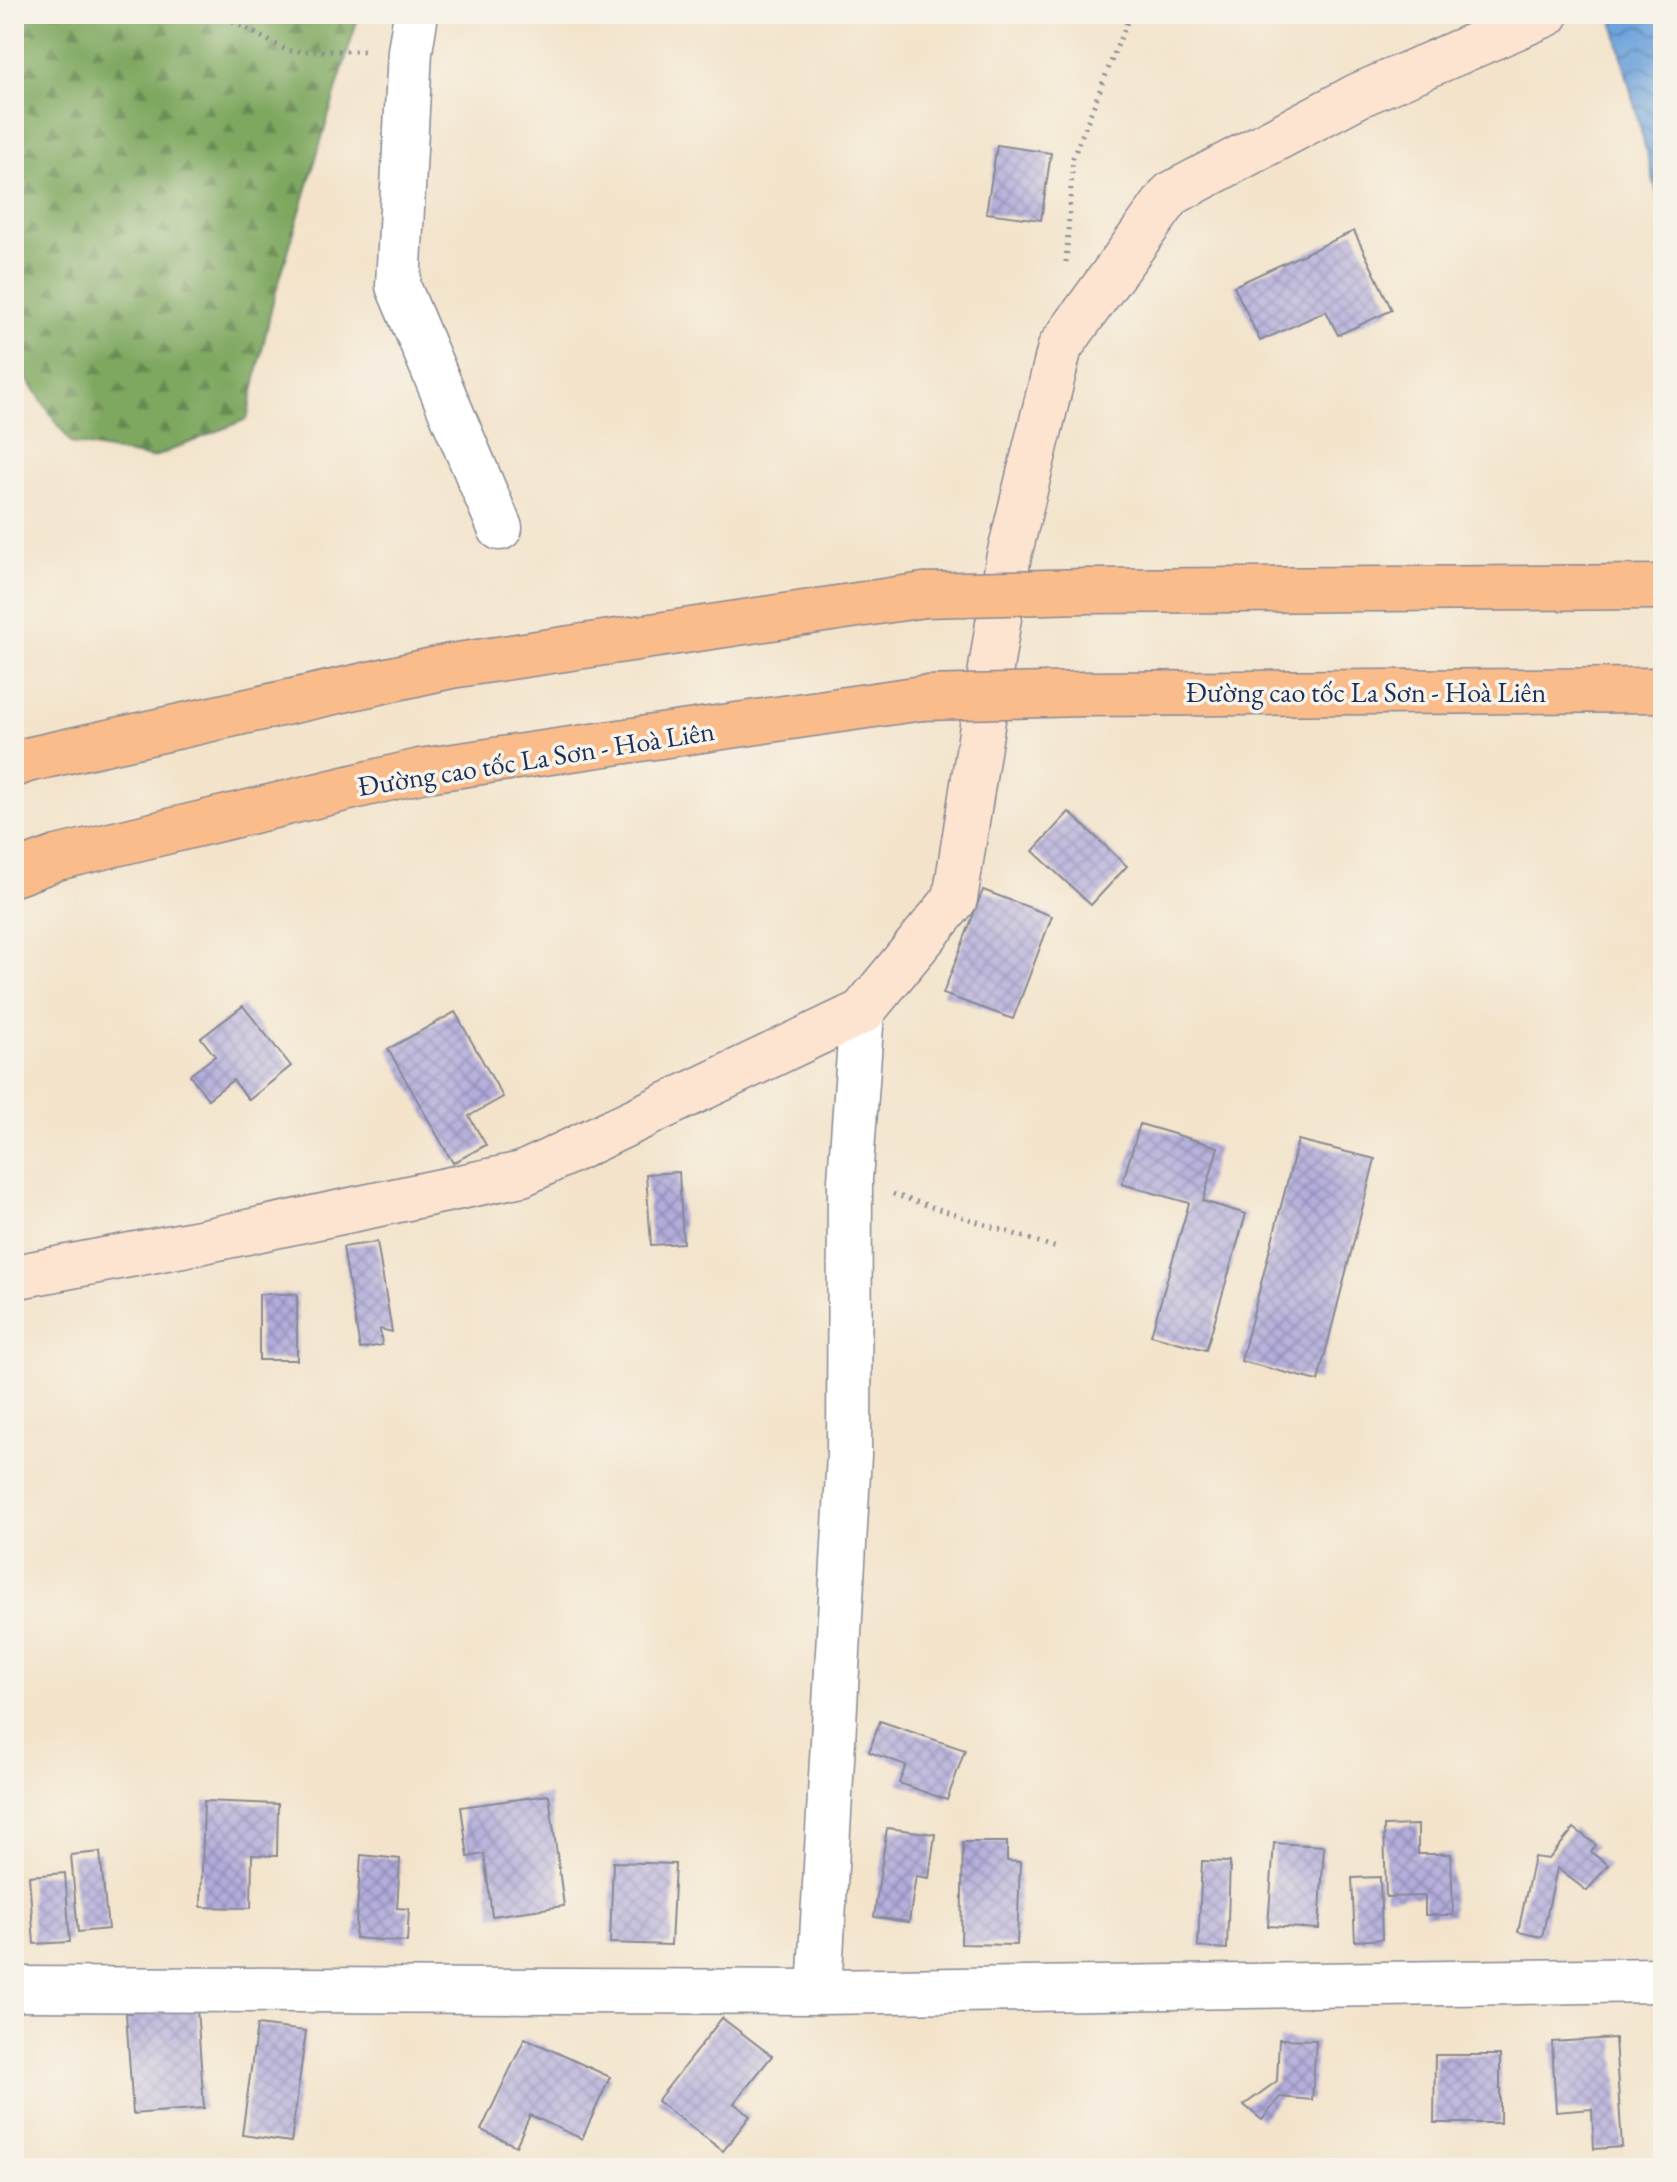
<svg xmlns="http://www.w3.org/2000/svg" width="1677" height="2182" font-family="'EB Garamond',serif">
<defs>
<pattern id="forest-firs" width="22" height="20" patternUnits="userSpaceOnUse" patternTransform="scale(2)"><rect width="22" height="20" fill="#7ea75e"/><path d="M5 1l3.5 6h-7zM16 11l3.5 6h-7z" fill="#668851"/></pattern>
<pattern id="water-waves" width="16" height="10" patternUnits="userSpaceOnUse" patternTransform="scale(2)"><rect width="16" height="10" fill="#6ea3db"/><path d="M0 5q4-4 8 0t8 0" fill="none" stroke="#5a85b5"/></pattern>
<pattern id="building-cross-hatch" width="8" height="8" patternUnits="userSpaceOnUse" patternTransform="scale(2)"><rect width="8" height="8" fill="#b2acdb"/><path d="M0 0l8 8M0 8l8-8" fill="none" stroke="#908cb5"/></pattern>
</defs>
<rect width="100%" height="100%" fill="#f7f3e8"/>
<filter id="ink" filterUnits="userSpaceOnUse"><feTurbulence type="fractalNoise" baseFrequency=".0125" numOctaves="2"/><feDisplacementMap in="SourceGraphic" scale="16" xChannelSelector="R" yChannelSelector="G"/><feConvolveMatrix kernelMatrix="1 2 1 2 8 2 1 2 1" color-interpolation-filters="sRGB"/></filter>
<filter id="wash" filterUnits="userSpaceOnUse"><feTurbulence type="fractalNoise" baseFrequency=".006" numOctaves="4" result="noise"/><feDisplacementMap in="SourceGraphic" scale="32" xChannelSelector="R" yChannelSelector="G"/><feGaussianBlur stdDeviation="1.8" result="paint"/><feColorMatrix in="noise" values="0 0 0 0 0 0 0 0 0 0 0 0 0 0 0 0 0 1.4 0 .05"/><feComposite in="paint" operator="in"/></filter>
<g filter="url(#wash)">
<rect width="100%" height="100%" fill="#f3e3ca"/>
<path fill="url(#forest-firs)" stroke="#4c6b5e" stroke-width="2" d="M14,14h345l-87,291 -25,114 -95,39 -81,-15 -57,-83z"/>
<path fill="url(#water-waves)" stroke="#44699c" stroke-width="2" d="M1611,14h52v209l-3,-18z"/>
<g id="blocks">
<g fill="url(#building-cross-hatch)">
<path d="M997,145l54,8 -10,67 -55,-7z"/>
<path d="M1354,231l38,79 -54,25 -12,-24 -66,30 -26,-55z"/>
<path d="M1069,812l58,54 -36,39 -58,-54z"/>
<path d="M983,890l69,26 -39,103 -70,-25z"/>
<path d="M243,1006l48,60 -42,34 -16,-20 -25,19 -18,-24 25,-19 -14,-18z"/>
<path d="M455,1012l48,85 -34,19 17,29 -33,18 -65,-114z"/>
<path d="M1140,1124l78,23 -15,54 43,13 -40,136 -55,-15 38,-132 -67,-19z"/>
<path d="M1298,1140l77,19 -57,222 -77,-20z"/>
<path d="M679,1172l4,71 -32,2 -5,-71z"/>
<path d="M377,1242l15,90 -12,-3 2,16 -22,4 -17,-102z"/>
<rect x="259" y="1294" width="38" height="66"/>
<path d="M880,1721l85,29 -18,50 -48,-17 7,-18 -37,-13z"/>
<path d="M549,1795l15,111 -72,10 -8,-62 -16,3 -7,-50z"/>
<path d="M204,1801l74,3 -1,52 -25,-1 -1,53 -50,-1z"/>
<path d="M1418,1825v29h33l2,61h-28v-19l-39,1 -2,-71z"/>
<path d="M887,1828l48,6 -6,44 -13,-2 -7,46 -35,-5z"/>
<path d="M1574,1828l22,17 -5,7 17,13 -21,26 -30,-23 -15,69 -24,-5 16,-75 15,2z"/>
<path d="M963,1842h44v19l13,1 -3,83 -56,-1z"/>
<path d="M1274,1843l50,3 -5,83 -51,-3z"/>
<path d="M100,1852l8,77 -30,3 -7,-77z"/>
<path d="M361,1855l39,4 -3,49 12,1 -2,33 -52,-4z"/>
<path d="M1202,1861l28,1 -3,87 -29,-2z"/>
<path d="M613,1862l62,2 -4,81 -61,-2z"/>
<path d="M65,1873l5,69 -36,2 -5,-68z"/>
<path d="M1380,1877l2,62 -27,2 -3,-63z"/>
<path d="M197,2008l7,100 -71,6 -7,-101z"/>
<path d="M722,2018l50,38 -38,47 16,13 -27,35 -66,-50z"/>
<path d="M257,2025l49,6 -15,111 -49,-7z"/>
<rect x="14" y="2034" width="3" height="76"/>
<path d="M525,2038l85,39 -28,62 -52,-24 -14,31 -35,-16z"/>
<path d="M1615,2038l7,109 -28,2 -2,-40 -36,3 -4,-70z"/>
<path d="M1279,2039l37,1 -4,60 -32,-3 -18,23 -18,-15 33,-24z"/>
<path d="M1435,2055h65v68h-66z"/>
</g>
</g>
</g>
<g filter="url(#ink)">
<use href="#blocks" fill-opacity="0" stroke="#878994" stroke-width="2"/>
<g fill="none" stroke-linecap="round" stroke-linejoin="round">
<g stroke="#878994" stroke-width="47">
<g id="street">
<path d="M416,14l-6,37 -12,235 102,242"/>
<path d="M14,1989l805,3 842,-12"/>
<path d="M819,1992l30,-537 1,-275 12,-168"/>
</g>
</g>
<g stroke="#878994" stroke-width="47">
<path id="secondary" d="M14,1277l190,-36 318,-67 340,-162 93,-113 53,-339 52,-213 111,-153 188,-99 188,-81"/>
</g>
<g stroke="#878994" stroke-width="47">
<g id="highway">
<path d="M1087,591l576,-4"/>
<path d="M1084,694l579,-4"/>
<path d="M14,765l13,-5 424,-94 473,-71"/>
<path d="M14,874l43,-16 363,-87 502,-73"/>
</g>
</g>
<g stroke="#878994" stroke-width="5" stroke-dasharray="2 6" stroke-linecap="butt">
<path d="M219,14l69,37h77"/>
<path d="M1066,262l7,-104 57,-144"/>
<path d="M893,1194l167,55"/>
</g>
<use href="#street" stroke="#fff" stroke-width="44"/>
<use href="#secondary" stroke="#fde4d1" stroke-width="44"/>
<use href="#highway" stroke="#fabc8b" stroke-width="44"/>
<g stroke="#878994" stroke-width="47" stroke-linecap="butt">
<g id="highway-bridge">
<path d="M924,595l163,-4"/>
<path d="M922,698l162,-4"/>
</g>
</g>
<use href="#highway-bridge" stroke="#fabc8b" stroke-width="44"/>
</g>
</g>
<g text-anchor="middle" stroke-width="7" stroke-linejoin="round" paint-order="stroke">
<g font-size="28" fill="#1b2f5e" stroke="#f7f3e8">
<text x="1366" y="702">Đường cao tốc La Sơn - Hoà Liên</text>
<text transform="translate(536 758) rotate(-9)" y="10">Đường cao tốc La Sơn - Hoà Liên</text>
</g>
</g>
<rect width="1677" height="2182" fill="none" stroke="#f7f3e8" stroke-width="48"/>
</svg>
